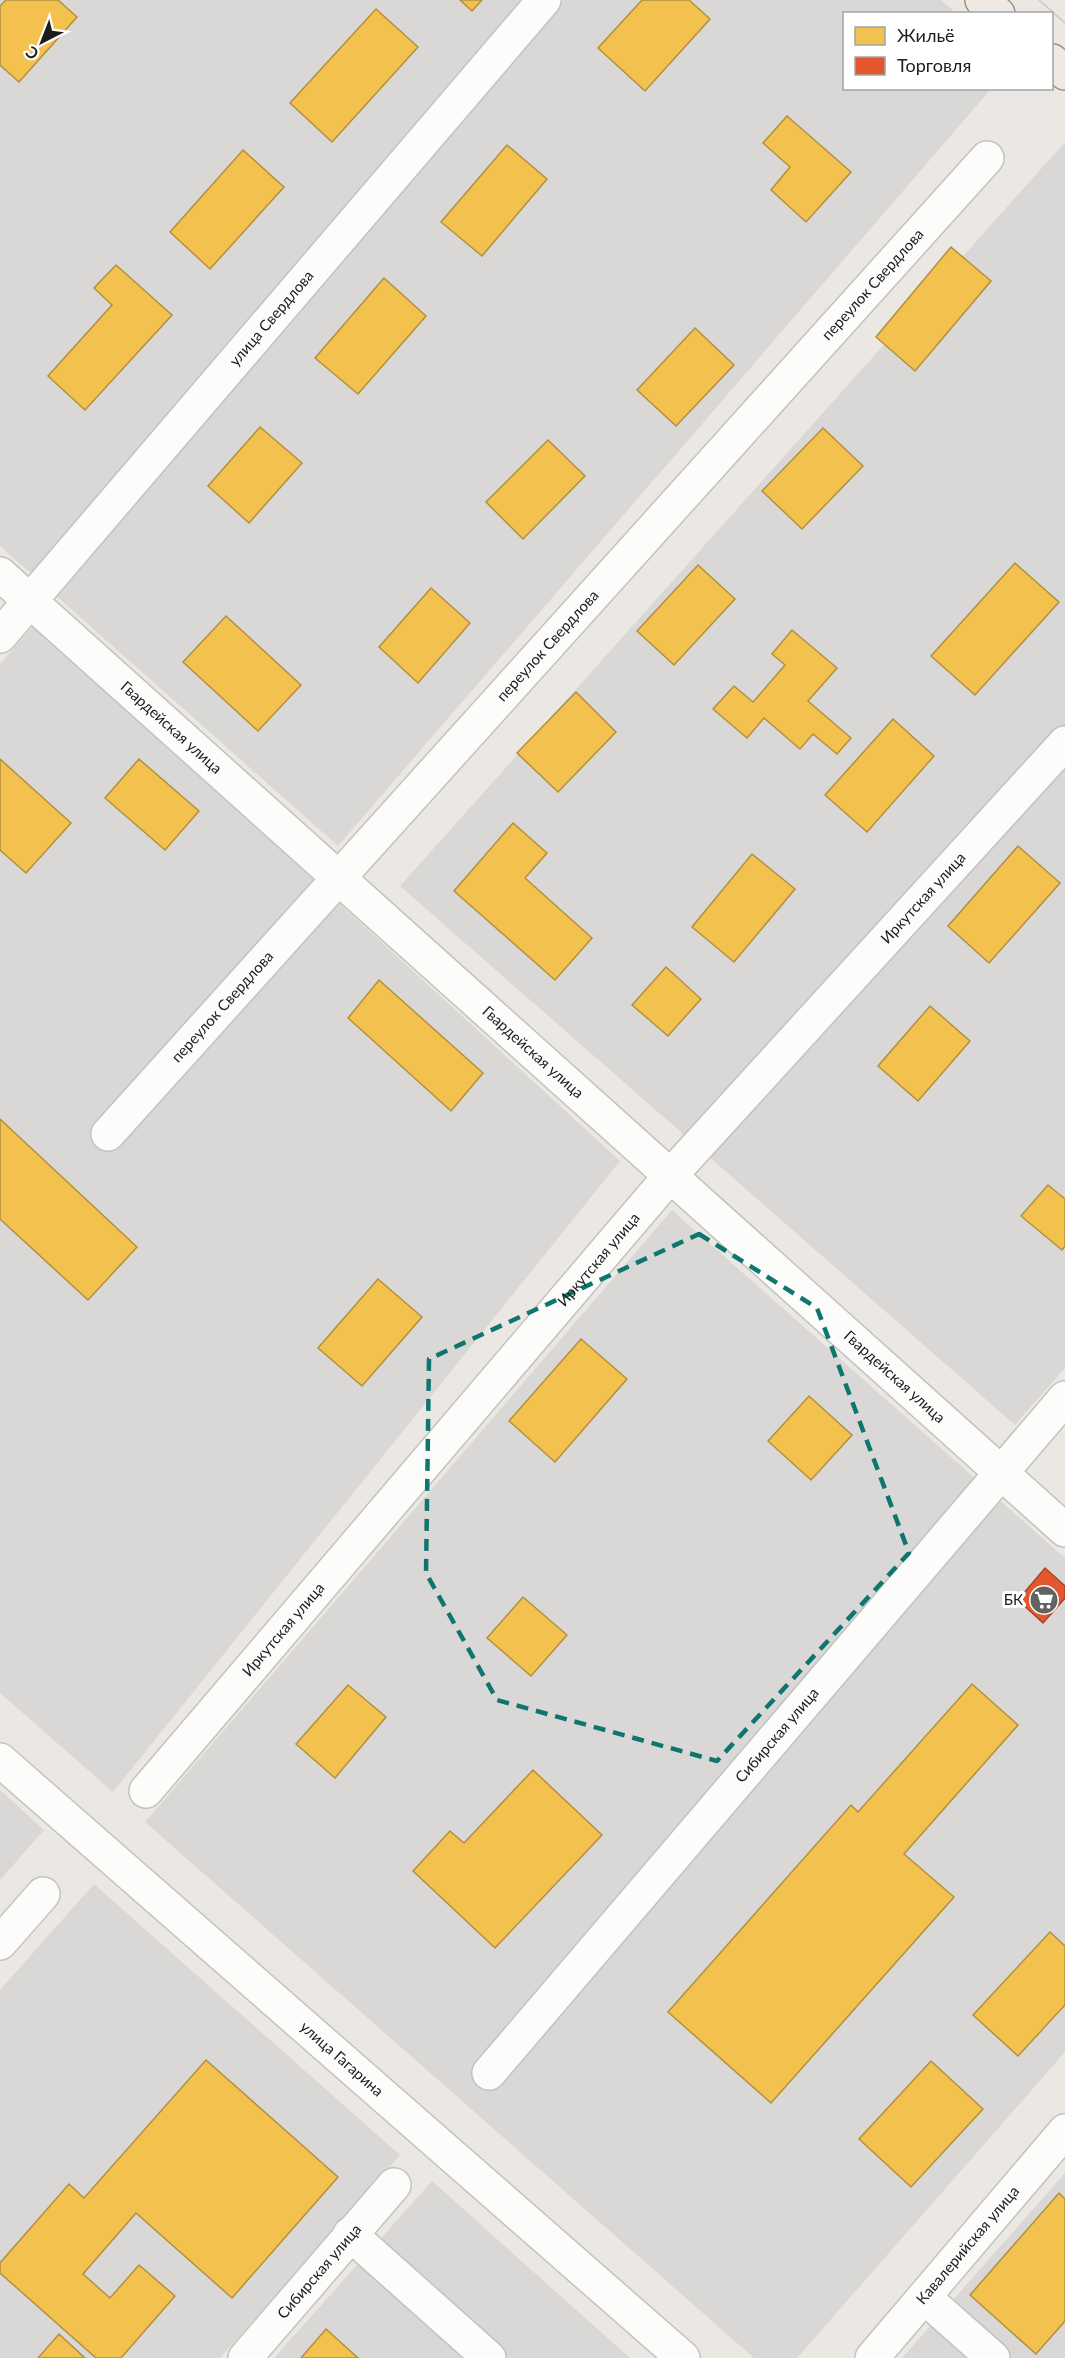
<svg xmlns="http://www.w3.org/2000/svg" width="1065" height="2358" font-family="Lato,sans-serif">
<rect width="100%" height="100%" fill="#ebe8e4"/>
<g fill="#dad8d6">
<path d="M0,0h941l15,13 -112,1v74l147,1 -653,757 -338,-300z"/>
<path d="M1065,142v1226l-50,57 -615,-539z"/>
<path d="M35,624l585,537 -507,631 -113,-99v-1029z"/>
<path d="M672,1210l393,348v494l-268,306h-43l-609,-536z"/>
<path d="M0,1790l44,40 -44,50z"/>
<path d="M94,1884l306,271 -180,203h-220v-368z"/>
<path d="M1065,2173v185h-163z"/>
<path d="M432,2181l198,177h-356z"/>
</g>
<g fill="#f2c14e" stroke="#b2903f" stroke-width="1.5">
<path d="M6,0h52l19,17 -58,65 -19,-17v-59z"/>
<path d="M460,0h22l-10,11z"/>
<path d="M642,0h47l21,19 -65,72 -47,-43z"/>
<path d="M376,9l42,38 -86,95 -42,-39z"/>
<path d="M787,116l64,56 -45,50 -35,-32 19,-23 -27,-24z"/>
<path d="M507,145l40,34 -65,77 -41,-34z"/>
<path d="M243,150l41,37 -74,82 -40,-37z"/>
<path d="M951,247l40,34 -76,90 -39,-34z"/>
<path d="M116,265l56,50 -87,95 -37,-34 64,-71 -18,-17z"/>
<path d="M384,278l42,38 -68,78 -43,-36z"/>
<path d="M695,328l39,37 -58,61 -39,-36z"/>
<path d="M260,427l42,36 -53,60 -41,-37z"/>
<path d="M823,428l40,38 -61,63 -40,-38z"/>
<path d="M548,440l37,36 -62,63 -37,-37z"/>
<path d="M1015,563l44,39 -84,93 -44,-39z"/>
<path d="M698,565l37,34 -61,66 -37,-34z"/>
<path d="M431,588l39,35 -52,60 -39,-36z"/>
<path d="M226,616l75,69 -43,46 -75,-69z"/>
<path d="M792,630l45,38 -29,33 43,37 -14,16 -24,-20 -13,15 -36,-31 -17,20 -34,-29 21,-23 19,16 32,-37 -13,-11z"/>
<path d="M576,692l40,40 -58,60 -41,-39z"/>
<path d="M893,719l41,37 -67,76 -42,-37z"/>
<path d="M0,759l71,64 -45,50 -26,-23z"/>
<path d="M139,759l60,52 -34,39 -60,-52z"/>
<path d="M513,823l34,30 -22,25 67,60 -37,42 -101,-89z"/>
<path d="M1018,846l42,37 -71,80 -41,-37z"/>
<path d="M752,854l43,35 -61,73 -42,-35z"/>
<path d="M666,967l35,32 -33,37 -36,-31z"/>
<path d="M379,980l104,93 -32,38 -103,-93z"/>
<path d="M930,1006l40,35 -52,60 -40,-35z"/>
<path d="M0,1119l137,128 -49,53 -88,-81z"/>
<path d="M1048,1185l17,14v47l-3,4 -41,-34z"/>
<path d="M378,1279l44,38 -60,69 -44,-38z"/>
<path d="M581,1339l46,40 -72,83 -46,-41z"/>
<path d="M809,1396l43,39 -41,45 -43,-39z"/>
<path d="M523,1597l44,38 -36,41 -44,-38z"/>
<path d="M972,1684l46,41 -114,129 50,43 -183,206 -103,-91 183,-207 7,7z"/>
<path d="M348,1685l38,32 -51,61 -39,-34z"/>
<path d="M533,1770l69,65 -107,113 -82,-77 37,-40 14,12z"/>
<path d="M1050,1932l15,14v59l-47,51 -45,-41z"/>
<path d="M206,2060l132,117 -106,121 -96,-85 -53,61 27,24 29,-33 36,31 -54,62h-25l-96,-85v-10l69,-79 15,14z"/>
<path d="M931,2061l52,48 -72,78 -52,-48z"/>
<path d="M1059,2193l6,6v122l-29,33 -66,-59z"/>
<path d="M326,2329l32,29h-57z"/>
<path d="M59,2334l26,24h-47z"/>
</g>
<path fill="#e4572e" stroke="#a84529" stroke-width="1.5" d="M1045,1568l20,18v12l-22,25 -25,-23z"/>
<g fill="none" stroke-linecap="round" stroke-linejoin="round">
<g stroke="#c3c2c0" stroke-width="36">
<g id="minor">
<path id="s1" d="M0,574l1065,956"/>
<path id="s2" d="M0,636l544,-636"/>
<path id="s3" d="M108,1134l879,-976"/>
<path id="s4" d="M0,1760l683,598"/>
<path id="s5" d="M146,1791l524,-615 395,-433"/>
<path d="M0,1943l43,-49"/>
<path id="s6" d="M489,2073l576,-675"/>
<path d="M350,2234l139,124"/>
<path d="M924,2297l69,61"/>
<path id="s7" d="M245,2358l149,-173"/>
<path id="s8" d="M872,2358l193,-227"/>
</g>
</g>
<g stroke="#a19381" stroke-width="36">
<g id="major">
<path d="M982,0l16,14"/>
<path d="M1052,61l13,12"/>
</g>
</g>
<use href="#minor" stroke="#fcfcfb" stroke-width="33"/>
<use href="#major" stroke="#f0e9e3" stroke-width="33"/>
<path stroke="#c9c9c8" stroke-width="1.5" d="M1039,0l26,23"/>
</g>
<path fill="none" stroke="#0f766e" stroke-width="4.5" stroke-dasharray="12 8" stroke-linejoin="round" d="M699,1234l118,74 92,245 -192,208 -220,-61 -71,-127 3,-214z"/>
<defs>
<g id="supermarket-disc" transform="scale(1.5)"><circle r="9.5" fill="#646362" stroke="#fff"/><path d="M-6-5.5h2.5l.6 2H6L4.5 2H-2.5L-4.4-4H-6ZM-1.5 3.2a1.3 1.3 0 1 0 .1 0ZM3 3.2a1.3 1.3 0 1 0 .1 0Z" fill="#fff"/></g>
</defs>
<g fill-rule="evenodd">
<use href="#supermarket-disc" x="1044" y="1600"/>
</g>
<g text-anchor="middle" stroke-width="6" stroke-linejoin="round" paint-order="stroke">
<g font-size="15" fill="#1c1c1c" stroke="#fff">
<text dy="5" stroke="none"><textPath href="#s3" startOffset="1143">переулок Свердлова</textPath></text>
<text dy="5" stroke="none"><textPath href="#s2" startOffset="418">улица Свердлова</textPath></text>
<text dy="5" stroke="none"><textPath href="#s3" startOffset="657">переулок Свердлова</textPath></text>
<text dy="5" stroke="none"><textPath href="#s1" startOffset="230">Гвардейская улица</textPath></text>
<text dy="5" stroke="none"><textPath href="#s5" startOffset="1184">Иркутская улица</textPath></text>
<text dy="5" stroke="none"><textPath href="#s3" startOffset="171">переулок Свердлова</textPath></text>
<text dy="5" stroke="none"><textPath href="#s1" startOffset="716">Гвардейская улица</textPath></text>
<text dy="5" stroke="none"><textPath href="#s5" startOffset="698">Иркутская улица</textPath></text>
<text dy="5" stroke="none"><textPath href="#s1" startOffset="1202">Гвардейская улица</textPath></text>
<text dy="5" stroke="none"><textPath href="#s5" startOffset="212">Иркутская улица</textPath></text>
<text dy="5" stroke="none"><textPath href="#s6" startOffset="444">Сибирская улица</textPath></text>
<text dy="5" stroke="none"><textPath href="#s4" startOffset="454">улица Гагарина</textPath></text>
<text dy="5" stroke="none"><textPath href="#s8" startOffset="148">Кавалерийская улица</textPath></text>
<text dy="5" stroke="none"><textPath href="#s7" startOffset="114">Сибирская улица</textPath></text>
</g>
<g font-size="15" fill="#1c1c1c" stroke="#fff" text-anchor="end">
<text x="1023" y="1605">БК</text>
</g>
</g>
<rect x="843" y="12" width="210" height="78" fill="#ffffff" stroke="#a4a4a4" stroke-width="1.5"/>
<rect x="855" y="27" width="30" height="18" fill="#f2c14e" stroke="#a4a4a4" stroke-width="1.5"/>
<text x="897" y="42" font-size="18" fill="#1c1c1c">Жильё</text>
<rect x="855" y="57" width="30" height="18" fill="#e4572e" stroke="#a4a4a4" stroke-width="1.5"/>
<text x="897" y="72" font-size="18" fill="#1c1c1c">Торговля</text>
<g transform="translate(42 42) rotate(222)" stroke="#ffffff" stroke-width="4.5" paint-order="stroke">
<path d="M0-4.5L10 22L0 15L-10 22Z" fill="#1c1c1c"/>
<text y="-9" font-size="16" font-weight="bold" text-anchor="middle" fill="#1c1c1c">С</text>
</g>
</svg>
